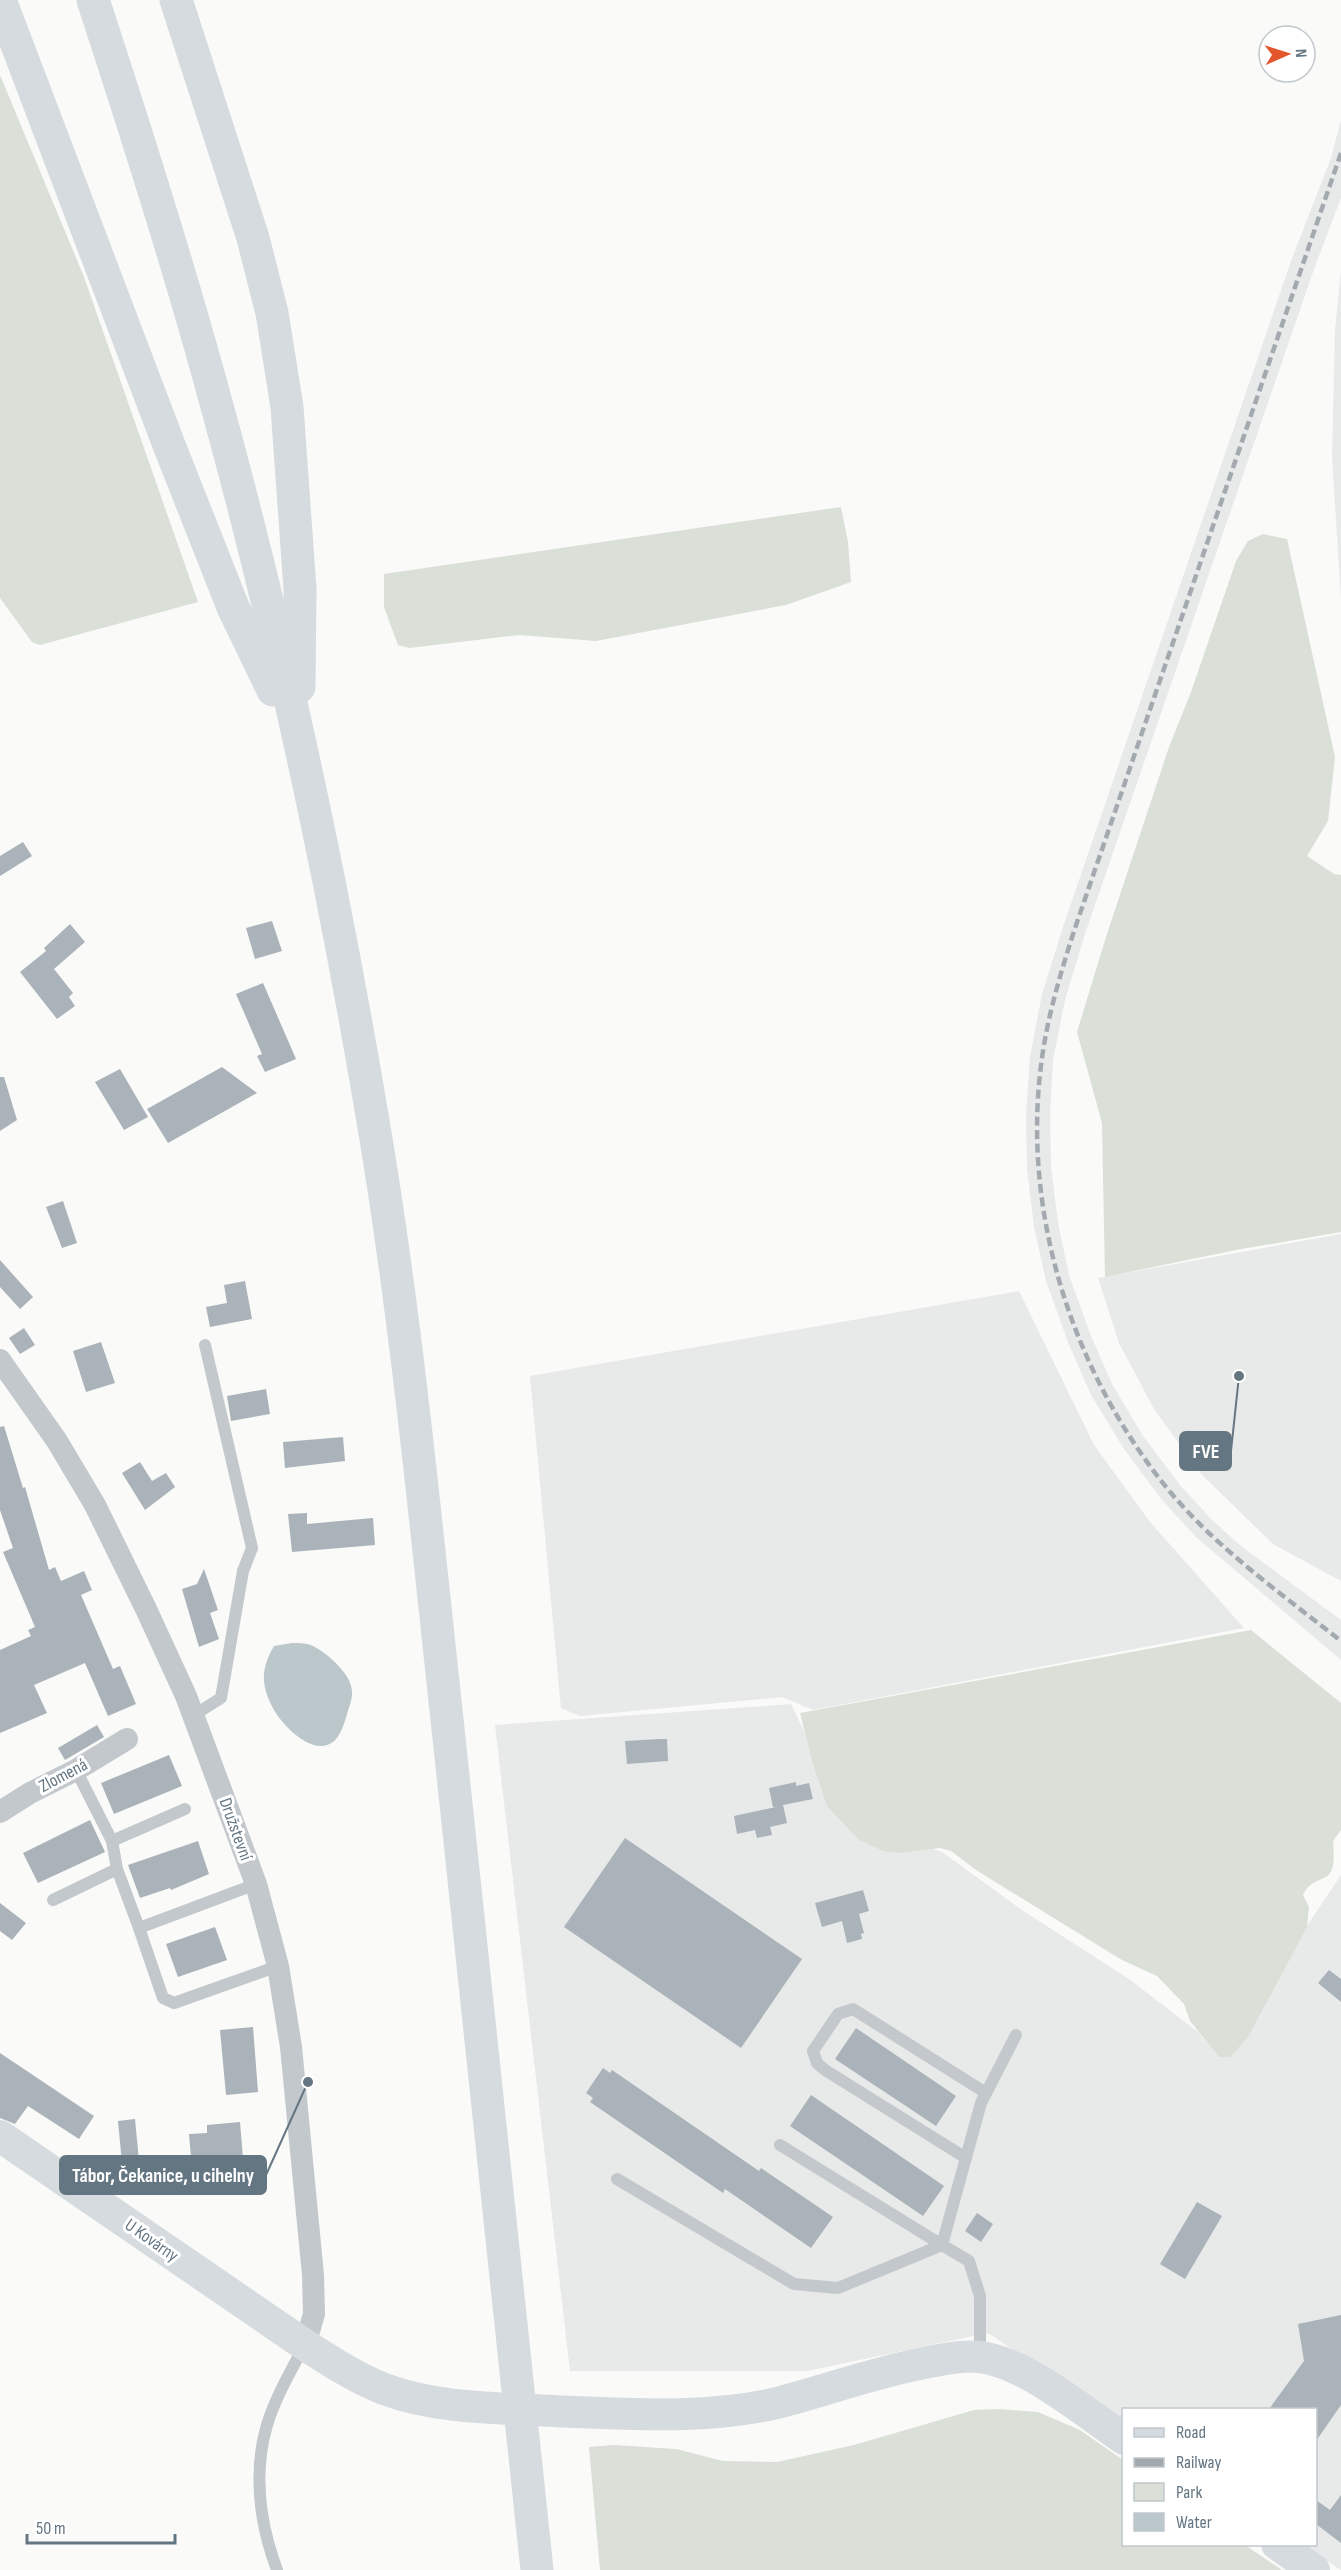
<svg xmlns="http://www.w3.org/2000/svg" width="1341" height="2570" font-family="'Sofia Sans Condensed',sans-serif">
<rect width="100%" height="100%" fill="#fafaf8"/>
<g fill="#e8e9e9">
<path d="M1341,120v78l-27,71 -229,665 -20,66 -12,60 -3,55 1,51 7,57 11,52 22,61 21,48 31,52 37,49 32,35 29,26 100,74v40l-145,-123 -34,-37 -38,-51 -33,-54 -22,-50 -23,-64 -12,-54 -7,-59 -1,-53 4,-58 12,-63 21,-67 228,-666 40,-103z"/>
<path d="M1341,270v329l-9,-142 3,-127z"/>
<path d="M1341,1234v347l-68,-37 -72,-70 -47,-65 -35,-66 -21,-65z"/>
<path d="M1019,1291l75,154 56,77 94,106 -431,82 -31,-13 -202,19 -19,-8 -31,-332z"/>
<path d="M791,1704l13,27 23,74 74,48 32,-4 9,3 80,58 107,69 69,53 21,25 122,-182v695l-39,-25 14,-1v-134h-192l-1,14 -135,-91 -181,38h-237l-75,-646z"/>
</g>
<g fill="#dadfd7">
<path d="M0,75l84,202 114,325 -158,43 -8,-3 -32,-44z"/>
<path d="M841,507l7,35 3,40 -65,23 -190,36 -77,-6 -110,13 -11,-3 -14,-38v-33z"/>
<path d="M1263,534l24,5 48,218 -7,64 -21,35 27,18 7,1v357l-105,18 -131,27 -3,-154 -25,-91 29,-95 63,-190 22,-55 45,-131 12,-20z"/>
<path d="M1251,1630l90,73v127l-8,11c5,52 -16,27 -30,54l6,12 -2,20 -59,110 -18,20h-11l-29,-36 -6,-17 -27,-28 -35,-16 -146,-90 -25,-19 -11,-3 -39,5 -18,-2 -25,-12 -31,-33 -15,-45 -12,-48z"/>
<path d="M998,2409l40,3 42,18 43,30 1,84 121,1 37,25h-682l-11,-123 25,-2 62,4 47,12 54,1 77,-17 120,-35z"/>
</g>
<path fill="#bbc7cb" d="M292,1643c7,0 17,0 23,4 14,8 36,27 37,44 1,7 -3,16 -5,23 -2,8 -7,23 -14,28 -20,15 -50,-16 -59,-32 -13,-24 -14,-40 0,-64z"/>
<g fill="#aab3b9">
<path d="M23,842l9,14 -32,20v-20z"/>
<path d="M272,921l10,30 -27,8 -9,-31z"/>
<path d="M70,924l15,18 -31,27 19,24 -4,4 6,9 -18,13 -37,-47 26,-21 -2,-3z"/>
<path d="M263,983l33,76 -31,13 -8,-16 5,-2 -26,-60z"/>
<path d="M222,1067l35,26 -89,50 -21,-34z"/>
<path d="M120,1069l28,48 -24,13 -29,-48z"/>
<path d="M0,1077h4l13,43 -17,11z"/>
<path d="M63,1201l14,42 -15,5 -16,-41z"/>
<path d="M0,1260l33,37 -13,12 -20,-22z"/>
<path d="M245,1281l7,38 -42,8 -4,-20 21,-4 -3,-18z"/>
<path d="M24,1328l11,17 -15,9 -11,-16z"/>
<path d="M101,1342l14,41 -29,9 -13,-41z"/>
<path d="M266,1389l4,25 -39,7 -4,-25z"/>
<path d="M4,1426l19,62 2,-1 24,83 6,-3 6,14 23,-10 8,19 -11,5 32,74 7,-3 16,38 -28,12 -23,-53 -51,22 13,28 -47,20v-83l31,-14 -3,-6 7,-3 -32,-75 10,-4 -13,-38v-83z"/>
<path d="M343,1437l2,24 -60,7 -2,-26z"/>
<path d="M140,1462l12,19 14,-8 9,14 -30,23 -23,-37z"/>
<path d="M307,1513v11l66,-6 2,27 -83,7 -4,-38z"/>
<path d="M204,1569l14,41 -8,3 9,26 -20,8 -17,-58 15,-5z"/>
<path d="M97,1725l7,12 -39,23 -7,-12z"/>
<path d="M659,1739h8l1,22 -41,3 -2,-23z"/>
<path d="M169,1755l13,31 -68,28 -13,-31z"/>
<path d="M796,1782v4l13,-3 4,16 -30,6 4,18 -17,4 2,8 -15,3 -2,-8 -18,4 -3,-18 42,-9h-3l-4,-19z"/>
<path d="M90,1820l15,32 -67,31 -15,-30z"/>
<path d="M625,1838l177,121 -61,89 -177,-121z"/>
<path d="M198,1841l11,33 -38,16 -1,-2 -30,10 -12,-33z"/>
<path d="M863,1890l6,21 -10,3 5,19 -3,1 1,5 -15,4 -5,-22 -20,6 -7,-24z"/>
<path d="M0,1903l26,20 -14,17 -12,-9z"/>
<path d="M215,1927l12,33 -49,17 -12,-33z"/>
<path d="M1329,1970l12,9v23l-23,-19z"/>
<path d="M253,2027l5,65 -32,3 -6,-65z"/>
<path d="M856,2028l100,68 -20,30 -101,-67z"/>
<path d="M0,2053l94,63 -15,23 -51,-33 -13,18 -15,-6z"/>
<path d="M603,2068l7,5 2,-3 147,101 2,-3 72,49 -22,31 -86,-59 -2,4 -133,-91 3,-4 -7,-5z"/>
<path d="M811,2095l133,91 -21,30 -133,-90z"/>
<path d="M135,2119l6,63 -17,2 -6,-63z"/>
<path d="M240,2122l4,49 -33,2v-7l-19,2 -3,-34 18,-1v-8z"/>
<path d="M1197,2202l25,14 -37,63 -25,-15z"/>
<path d="M977,2213l16,11 -12,18 -16,-11z"/>
<path d="M1341,2315v90l-25,36v-32h-47l35,-48 -6,-37z"/>
<path d="M1341,2495v48l-25,-19v-24l14,10z"/>
</g>
<g fill="none" stroke-linecap="round" stroke-linejoin="round">
<g stroke="#c3c8cc" stroke-width="12">
<path d="M194,1715l27,-17 22,-127 9,-23 -47,-203"/>
<path d="M76,1770l36,71 73,-32"/>
<path d="M112,1841l5,28 22,59 117,-44"/>
<path d="M53,1900l64,-31"/>
<path d="M139,1928l24,70 11,5 104,-37"/>
<path d="M780,2145l162,100 39,-142 35,-68"/>
<path d="M966,2158l-141,-88 -8,-7 -4,-12 25,-37 15,-5 133,84"/>
<path d="M617,2179l177,105 44,4 104,-43 27,16 11,35v59"/>
<path d="M277,2570c-17,-46 -24,-97 -10,-145 8,-27 24,-54 37,-79"/>
</g>
<g stroke="#c3c8cc" stroke-width="22">
<path d="M0,1360l57,81 38,64 51,104 40,87 70,188 22,82 13,81 22,228 1,39 -9,31"/>
<path d="M0,1812l30,-19 46,-23 51,-31"/>
</g>
<g stroke="#d6dbdf" stroke-width="32">
<path d="M0,2136l305,209c25,16 51,33 79,44 54,20 114,19 170,22 73,3 156,9 227,-9 49,-13 98,-31 148,-40 17,-3 33,-7 50,-5 45,4 107,56 145,82"/>
<path d="M1277,2544l37,26"/>
</g>
<g stroke="#d6dbdf" stroke-width="33">
<path d="M0,0l169,445 64,162 40,83"/>
<path d="M93,0c41,125 81,250 116,377 68,244 122,494 164,744 35,207 54,417 77,626 29,274 58,549 87,823"/>
<path d="M176,0l77,238 19,75 15,94 13,182 -1,98"/>
</g>
<path stroke="#a2aab0" stroke-width="4.5" stroke-dasharray="9 4.5" stroke-linecap="butt" d="M1341,153l-267,778c-13,41 -26,83 -32,127 -22,153 31,317 129,435 48,57 112,102 170,148"/>
</g>
<g text-anchor="middle" stroke-width="6" stroke-linejoin="round" paint-order="stroke">
<g font-size="18" fill="#657683" stroke="#fff">
<text transform="translate(63 1775) rotate(-28)" y="6">Zlomená</text>
<text transform="translate(236 1829) rotate(70)" y="6">Družstevní</text>
<text transform="translate(152 2240) rotate(35)" y="6">U Kovárny</text>
</g>
</g>
<path fill="none" stroke="#657683" stroke-width="2" d="M1239 1376L1231 1451M308 2082L266 2175"/>
<g fill="#657683" stroke="#fff" stroke-width="2">
<circle cx="1239" cy="1376" r="6"/>
<circle cx="308" cy="2082" r="6"/>
</g>
<g fill="#657683" stroke="#657683" stroke-width="2">
<rect x="1180" y="1432" width="51" height="38" rx="6"/>
<rect x="60" y="2156" width="206" height="38" rx="6"/>
</g>
<g font-size="20" text-anchor="middle" font-weight="bold" fill="#fff">
<text x="1206" y="1458">FVE</text>
<text x="163" y="2182">Tábor, Čekanice, u cihelny</text>
</g>
<rect x="1122" y="2408" width="195" height="138" fill="#ffffff" stroke="#c1c8cd" stroke-width="1.5"/>
<rect x="1134" y="2428" width="30" height="9" fill="#d6dbdf" stroke="#c1c8cd" stroke-width="1.5"/>
<text x="1176" y="2438" font-size="18" fill="#657683">Road</text>
<rect x="1134" y="2458" width="30" height="9" fill="#a2aab0" stroke="#c1c8cd" stroke-width="1.5"/>
<text x="1176" y="2468" font-size="18" fill="#657683">Railway</text>
<rect x="1134" y="2483" width="30" height="18" fill="#dadfd7" stroke="#c1c8cd" stroke-width="1.5"/>
<text x="1176" y="2498" font-size="18" fill="#657683">Park</text>
<rect x="1134" y="2513" width="30" height="18" fill="#bbc7cb" stroke="#c1c8cd" stroke-width="1.5"/>
<text x="1176" y="2528" font-size="18" fill="#657683">Water</text>
<g transform="translate(1287 54) rotate(87)"><circle r="28" fill="#ffffff" stroke="#c1c8cd" stroke-width="1.5"/>
<path d="M0-4.5L10 22L0 15L-10 22Z" fill="#e4572e"/>
<text y="-9" font-size="16" font-weight="bold" text-anchor="middle" fill="#657683">N</text>
</g>
<path d="M27 2534v9h148v-9" fill="none" stroke="#657683" stroke-width="3"/>
<text x="36" y="2534" font-size="18" fill="#657683" stroke="#ffffff" stroke-width="4.5" paint-order="stroke">50 m</text>
</svg>
